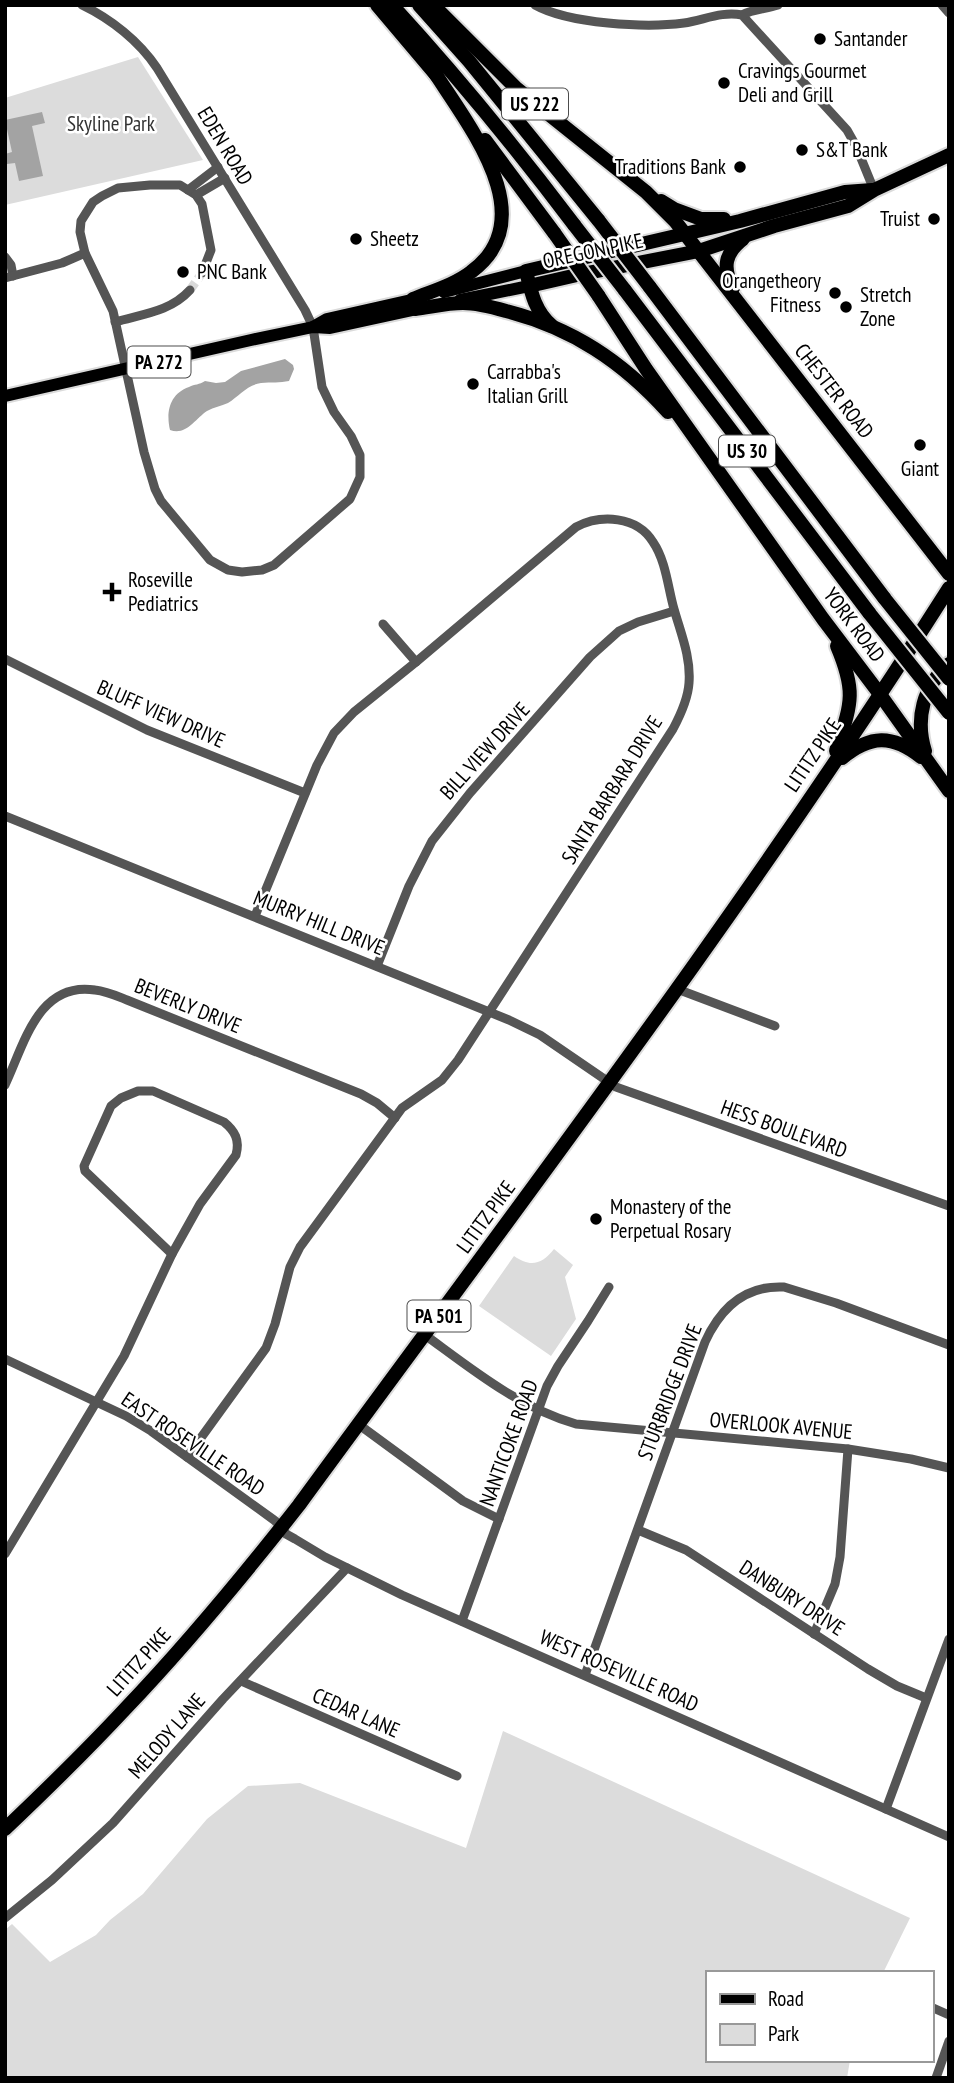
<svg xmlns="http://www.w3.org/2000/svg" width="954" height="2083" font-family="'PT Sans Narrow',sans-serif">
<rect width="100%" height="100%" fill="#fff"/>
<g fill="#dcdcdc">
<path d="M138,57l65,103 -198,45v-107z"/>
<path d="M554,1249l19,16 -8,12 11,42 -25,37 -72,-50 35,-50c17,12 28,8 40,-7z"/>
<path d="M503,1731l407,187 -27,55h-176v87h143l-3,18h-842v-148l7,-6 38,38 46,-27 14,-15 33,-26 64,-75 41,-33 52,-3 166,65z"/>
</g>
<g fill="#a3a3a3">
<path d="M42,112l3,11 -13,3 11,50 -24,5 -4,-18 -8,1 -2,-10 7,-2 -7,-32z"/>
<path d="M285,359l8,6 1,4 -5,12c-9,2 -18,1 -28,2 -14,2 -22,13 -33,20 -7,3 -14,4 -21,8 -12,8 -21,25 -37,19 -4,-17 -1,-36 19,-43 6,-3 10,-2 16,-6l11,2 9,-1 16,-11z"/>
</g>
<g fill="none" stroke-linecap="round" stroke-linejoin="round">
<path stroke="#d9d9d9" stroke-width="9" stroke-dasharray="9 4.5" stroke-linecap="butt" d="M190,290l12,-17"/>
<g stroke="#dbdbdb" stroke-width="16">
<g id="major">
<path d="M444,292l82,-21"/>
<path d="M460,300l69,-14"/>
<path d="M313,327l14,-8 93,-21"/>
<path d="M5,396l246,-56 62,-13 17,1 92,-20"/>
</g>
</g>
<g stroke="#dbdbdb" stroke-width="18">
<g id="highway">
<path d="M377,5l60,71"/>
<path d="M392,5c65,71 125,144 183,221"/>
<path d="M419,5l50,56 130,160"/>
<path d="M433,5l83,83 130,104 29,29 274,353"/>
<path d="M485,140l70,94"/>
<path d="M661,201l13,8 27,10h23"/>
<path d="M529,286l48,-11 122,-24 75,-25 74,-20 26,-16 75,-35"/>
<path d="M649,286l236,313"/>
<path d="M733,288c-11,-21 -8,-35 10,-49"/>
<path d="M624,289l246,325"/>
<path d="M598,295l48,74 177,250 56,74 70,98"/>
<path d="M413,299c19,-8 41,-14 58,-27 74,-54 -4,-148 -38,-202"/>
<path d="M415,309c16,-2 32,-6 48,-6 14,0 29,4 43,8 66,17 116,50 162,101"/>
<path d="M552,326c-17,-14 -21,-34 -26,-55l214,-50 105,-29 27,-2"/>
<path d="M836,751c15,-47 21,-58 1,-105"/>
<path d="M925,751c-10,-32 -2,-65 24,-87"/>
<path d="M842,758c28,-23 50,-24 79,-1"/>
<path d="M5,1829c41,-39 82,-79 121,-121 61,-64 118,-133 173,-203 221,-302 449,-600 650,-917"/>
</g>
</g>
<g stroke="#555" stroke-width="9">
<path d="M82,5c29,14 57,36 75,63l148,242 8,17 9,60 12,25 17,24 9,19v22l-10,22 -76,66 -12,5 -20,2 -14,-2 -18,-10 -49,-59 -6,-12 -11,-37 -31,-141 -28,-58 -5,-21 1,-11 12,-19 9,-6 16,-8 32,-3h30l16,10 6,9 9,46 -9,23"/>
<path d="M535,5c34,19 111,23 149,18 20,-3 38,-12 58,-8l105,115 9,16 18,44"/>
<path d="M942,5l7,8"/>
<path d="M742,15c11,-6 24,-6 36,-10"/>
<path d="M188,190l30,-23"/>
<path d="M196,195l29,-17"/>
<path d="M5,257l6,8 2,11"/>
<path d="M5,278l57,-15 23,-10"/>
<path d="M115,322c27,-8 55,-10 75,-32"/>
<path d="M383,624l33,38"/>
<path d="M5,659l142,71 158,63"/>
<path d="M5,816l504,204 31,15 76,52 333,119"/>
<path d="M377,966l32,-80 23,-45 38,-48 120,-136 29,-26 19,-9 36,-11"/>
<path d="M677,989l98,37"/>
<path d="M5,1085c19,-40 33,-104 90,-95 11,1 22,6 32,10l234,94 16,9 18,15"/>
<path d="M138,1091h15l71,31c11,9 16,18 12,33l-36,49 -28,50 -87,-83 -1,-5 27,-60 10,-8z"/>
<path d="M425,1335c48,35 93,72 151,89l272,25 63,10 38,9"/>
<path d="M5,1359l121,57 25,15 123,89 8,7 4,7 9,5 30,18 77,38 547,242"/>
<path d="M358,1424l105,77 36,18"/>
<path d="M187,1457l79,-109 9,-24 15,-57 10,-20 102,-139 40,-28 16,-20 215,-331c8,-15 15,-30 16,-46 2,-26 -8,-49 -15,-74 -6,-21 -8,-48 -21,-67 -16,-26 -52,-28 -77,-15l-160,135 -62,50 -20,21 -17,32 -62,151"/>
<path d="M638,1530l48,20 182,119 29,17 29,12"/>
<path d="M5,1554l119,-198 48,-102"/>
<path d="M462,1621l85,-235 11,-20 30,-45 21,-34"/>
<path d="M814,1634l21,-50 5,-27 8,-108"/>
<path d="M585,1675l120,-333c15,-33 39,-57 79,-55l52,16 113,42"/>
<path d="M241,1681l216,95"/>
<path d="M886,1809l63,-170"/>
<path d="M5,1918l47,-38 61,-57 110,-124 124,-131"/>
<path d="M931,2007l18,8"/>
<path d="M936,2078l13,-37"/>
</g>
<use href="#major" stroke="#000" stroke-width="12"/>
<use href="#highway" stroke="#000" stroke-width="14"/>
<g stroke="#dbdbdb" stroke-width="18" stroke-linecap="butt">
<g id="highway-bridge">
<path d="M599,221l50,65"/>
<path d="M575,226l49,63"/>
<path d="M555,234l43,61"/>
<path d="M885,599l64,80"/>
<path d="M870,614l79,99"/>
</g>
</g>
<use href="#highway-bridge" stroke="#000" stroke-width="14"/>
</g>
<g fill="#000" stroke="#fff" stroke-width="2.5">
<circle cx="820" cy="39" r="7"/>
<circle cx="724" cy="83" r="7"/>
<circle cx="802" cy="150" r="7"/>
<circle cx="740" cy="167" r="7"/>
<circle cx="934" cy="219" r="7"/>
<circle cx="356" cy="239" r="7"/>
<circle cx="183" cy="272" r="7"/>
<circle cx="835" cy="293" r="7"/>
<circle cx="846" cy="307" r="7"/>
<circle cx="473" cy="384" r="7"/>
<circle cx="920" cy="445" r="7"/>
<path d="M108.5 581.5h7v7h7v7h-7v7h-7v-7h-7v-7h7z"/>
<circle cx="596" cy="1219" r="7"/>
</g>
<g text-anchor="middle" stroke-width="5" stroke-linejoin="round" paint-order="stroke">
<g fill="#fff" stroke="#4c4c4c" stroke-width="2">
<rect x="502" y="88.5" width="66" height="31" rx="5"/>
<rect x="127.5" y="346.5" width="63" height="31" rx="5"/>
<rect x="719" y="435.5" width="56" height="31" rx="5"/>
<rect x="407.5" y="1300.5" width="63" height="31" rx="5"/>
</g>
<g font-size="19" font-weight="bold" fill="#000">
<text x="535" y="111">US 222</text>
<text x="159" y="369">PA 272</text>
<text x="747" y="458">US 30</text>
<text x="439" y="1323">PA 501</text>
</g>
<g font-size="21" fill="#000" stroke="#fff" text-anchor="start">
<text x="834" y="46">Santander</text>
<text x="738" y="78">Cravings Gourmet<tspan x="738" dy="24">Deli and Grill</tspan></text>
<text x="816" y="157">S&amp;T Bank</text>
<text x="726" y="174" text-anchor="end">Traditions Bank</text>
<text x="920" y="226" text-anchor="end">Truist</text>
<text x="370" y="246">Sheetz</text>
<text x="197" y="279">PNC Bank</text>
<text x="821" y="288" text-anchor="end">Orangetheory<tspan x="821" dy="24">Fitness</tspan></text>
<text x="860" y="302">Stretch<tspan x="860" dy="24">Zone</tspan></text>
<text x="487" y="379">Carrabba's<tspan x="487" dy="24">Italian Grill</tspan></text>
<text x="920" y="476" text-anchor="middle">Giant</text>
<text x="128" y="587">Roseville<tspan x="128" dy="24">Pediatrics</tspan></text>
<text x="610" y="1214">Monastery of the<tspan x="610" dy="24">Perpetual Rosary</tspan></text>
</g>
<g font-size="21" fill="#333" stroke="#fff">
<text x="111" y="131">Skyline Park</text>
</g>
<g font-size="21" fill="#000" stroke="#fff">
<text transform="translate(225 146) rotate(59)" y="7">EDEN ROAD</text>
<text transform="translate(593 251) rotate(-12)" y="7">OREGON PIKE</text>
<text transform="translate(834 391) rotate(52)" y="7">CHESTER ROAD</text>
<text transform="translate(854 625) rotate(53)" y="7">YORK ROAD</text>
<text transform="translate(161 714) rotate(24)" y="7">BLUFF VIEW DRIVE</text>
<text transform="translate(485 751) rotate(-48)" y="7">BILL VIEW DRIVE</text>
<text transform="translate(813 755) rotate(-56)" y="7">LITITZ PIKE</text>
<text transform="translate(612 790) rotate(-58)" y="7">SANTA BARBARA DRIVE</text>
<text transform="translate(319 923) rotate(22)" y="7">MURRY HILL DRIVE</text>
<text transform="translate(188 1006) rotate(22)" y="7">BEVERLY DRIVE</text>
<text transform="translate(784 1129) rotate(20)" y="7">HESS BOULEVARD</text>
<text transform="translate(486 1217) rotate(-54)" y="7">LITITZ PIKE</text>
<text transform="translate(670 1392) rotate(-69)" y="7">STURBRIDGE DRIVE</text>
<text transform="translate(781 1426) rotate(5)" y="7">OVERLOOK AVENUE</text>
<text transform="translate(509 1443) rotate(-70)" y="7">NANTICOKE ROAD</text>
<text transform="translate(193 1444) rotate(34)" y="7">EAST ROSEVILLE ROAD</text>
<text transform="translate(792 1598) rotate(33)" y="7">DANBURY DRIVE</text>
<text transform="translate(139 1662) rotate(-48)" y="7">LITITZ PIKE</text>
<text transform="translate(619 1671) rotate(24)" y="7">WEST ROSEVILLE ROAD</text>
<text transform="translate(356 1713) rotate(24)" y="7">CEDAR LANE</text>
<text transform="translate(167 1736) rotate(-49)" y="7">MELODY LANE</text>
</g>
</g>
<rect width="954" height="2083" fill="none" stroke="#000000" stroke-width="14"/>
<rect x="706" y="1971" width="228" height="91" fill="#ffffff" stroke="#999999" stroke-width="2"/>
<rect x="720" y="1994" width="35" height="10" fill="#000000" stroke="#999999" stroke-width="2"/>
<text x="768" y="2006" font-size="21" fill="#000000">Road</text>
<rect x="720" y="2024" width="35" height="21" fill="#dcdcdc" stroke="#999999" stroke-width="2"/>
<text x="768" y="2041" font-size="21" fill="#000000">Park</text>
</svg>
